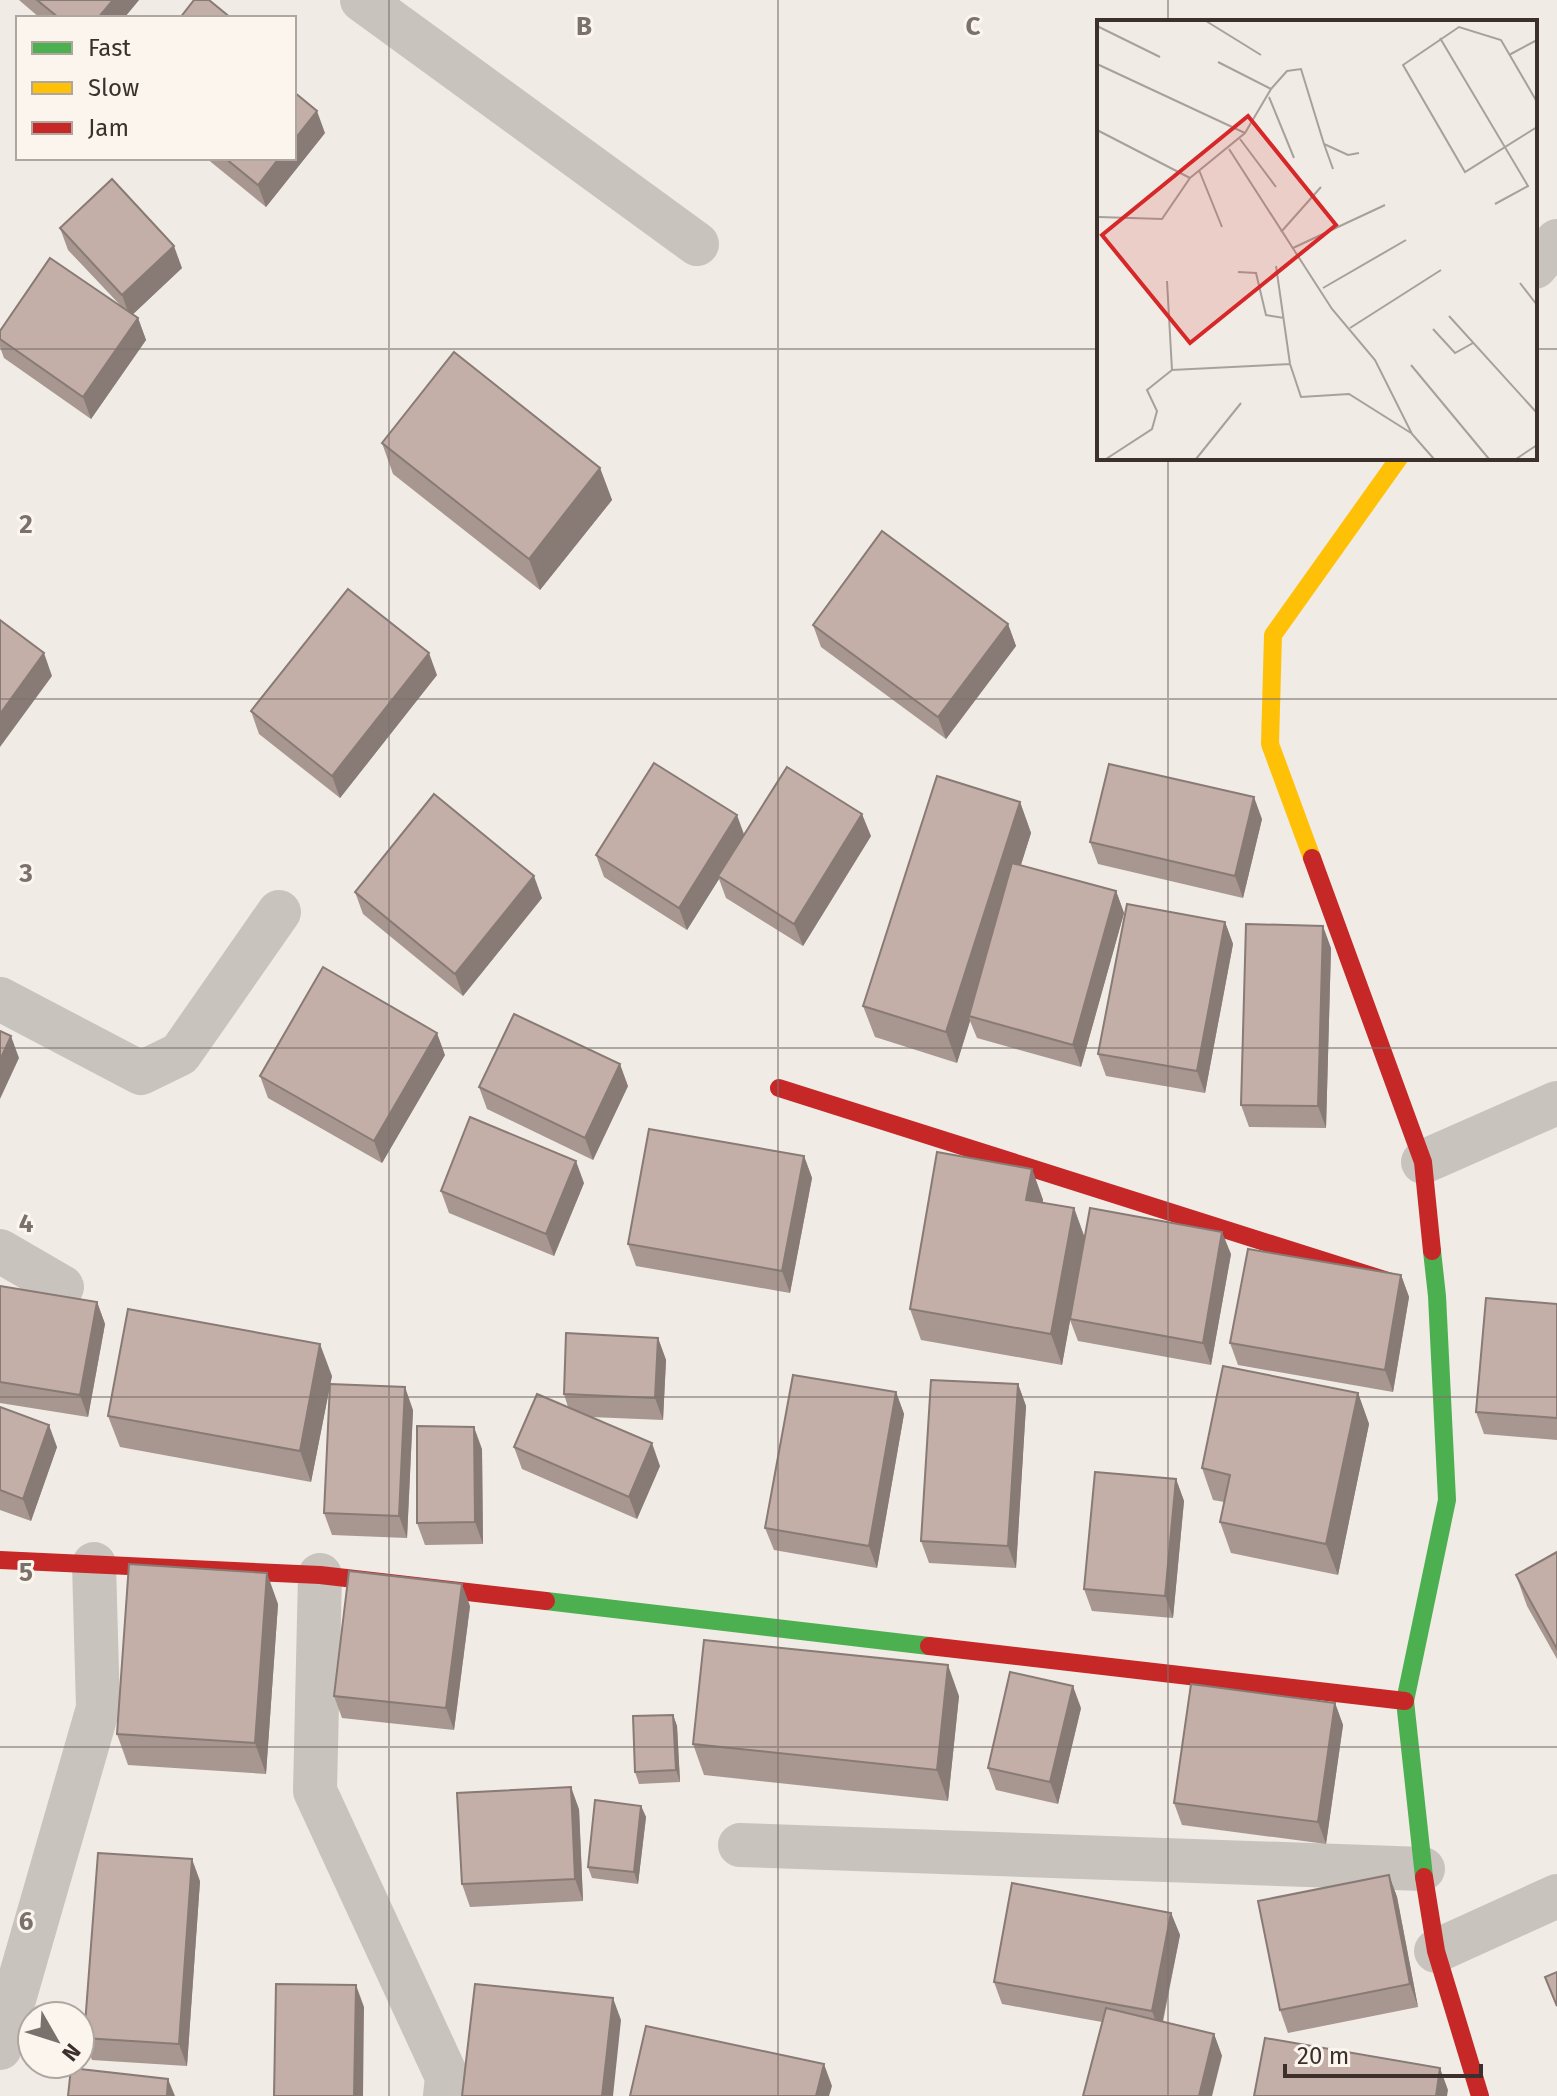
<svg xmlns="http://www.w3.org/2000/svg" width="1557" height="2096" font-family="'Fira Sans',sans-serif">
<rect width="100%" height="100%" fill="#f0ebe5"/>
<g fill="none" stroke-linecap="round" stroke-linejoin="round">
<g stroke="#c9c3be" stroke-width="44">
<path d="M362,0l335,244"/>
<path d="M1535,267l22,-26"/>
<path d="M0,999l141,74 39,-19 99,-142"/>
<path d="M1423,1162l134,-59"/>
<path d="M0,1251l62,36"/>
<path d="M320,1575l-5,216 132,286 -2,19"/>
<path d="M740,1845l683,24"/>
<path d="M1436,1951l121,-55"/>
<path d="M0,2048l98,-340 -4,-144"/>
</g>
<g stroke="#4caf50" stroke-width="18">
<path d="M546,1601l383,45"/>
<path d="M1424,1877l-19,-176 42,-201 -10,-204 -5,-45"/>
</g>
<path stroke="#ffc107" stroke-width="18" d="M1312,858l-42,-114 3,-109 126,-177"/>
<g stroke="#c62828" stroke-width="18">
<path d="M1312,858l111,304 9,89"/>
<path d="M779,1088l615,195"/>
<path d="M0,1560l320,15 226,26"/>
<path d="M929,1646l476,55"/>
<path d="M1424,1877l12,74 44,145"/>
</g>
</g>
<g fill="#a89690">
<path d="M19,0h120l-15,18h-84z"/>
<path d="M325,133l-59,74 -60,-49h88z"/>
<path d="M60,228l122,40 -50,47 6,3 8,22 -55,79 -87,-61 -4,-11v-16l122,-24 -54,-57z"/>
<path d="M382,443l218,25 12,32 -72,90 -147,-116z"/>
<path d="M1008,624l8,22 -70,93 -125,-92 -8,-22z"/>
<path d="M437,675l-97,123 -81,-64 -8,-23z"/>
<path d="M1020,802l11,31 -10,32 95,26 8,22 -43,154 -104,-29 -7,-17 -13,42 -82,-26 -12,-31z"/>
<path d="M1262,819l-19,79 -145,-34 -8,-22z"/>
<path d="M745,835l126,1 -68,110 -77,-48 -7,-19 -32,51 -83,-53 -8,-22z"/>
<path d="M355,892l187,6 -79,98 -100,-82z"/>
<path d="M1225,922l8,22 -28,149 -99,-17 -8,-22z"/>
<path d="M1331,948l-5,180 -77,-1 -8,-22z"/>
<path d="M445,1055l-63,108 -114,-65 -8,-22z"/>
<path d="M628,1086l-35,74 -106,-51 -8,-22z"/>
<path d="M804,1156l8,22 -22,115 -154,-27 -8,-22z"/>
<path d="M1032,1169l11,31v3l31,5 11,30 146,16 -20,111 -133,-24 -8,-21 -8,45 -141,-25 -11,-31z"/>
<path d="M584,1183l-30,73 -105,-43 -8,-22z"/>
<path d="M1401,1275l8,22 -16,95 -155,-27 -8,-22z"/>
<path d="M0,1286l97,16 8,22 -17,93 -88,-14z"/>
<path d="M1557,1304v136l-73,-6 -8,-22z"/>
<path d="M658,1338l8,22 -3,60 -72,-3 69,49 -23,53 -115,-50 -8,-22 54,-40 -4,-13z"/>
<path d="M332,1376l-2,8 83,26 -6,128 -75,-3 -8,-22 6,-128 -19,97 -191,-35 -12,-31z"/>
<path d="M1018,1384l8,22 -10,162 -87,-5 -8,-22z"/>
<path d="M896,1392l8,22 -27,154 -103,-18 -9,-22z"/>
<path d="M1358,1393l11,31 -31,151 -107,-22 -11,-31 4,-20 -11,-2 -11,-32z"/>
<path d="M0,1407l57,40 -26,74 -31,-11z"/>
<path d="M482,1449l1,95 -58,1 -8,-22z"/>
<path d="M1176,1479l8,22 -11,117 -81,-7 -8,-22z"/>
<path d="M1557,1552v107l-30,-53 -11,-31z"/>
<path d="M278,1604l-12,170 -138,-9 -11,-31z"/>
<path d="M470,1606l-16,124 -112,-12 -8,-22z"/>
<path d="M959,1696l-11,105 -244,-26 -11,-31z"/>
<path d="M1335,1703l8,22 -17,119 -144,-19 -8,-22z"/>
<path d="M1081,1708l-23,96 -62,-14 -8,-22z"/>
<path d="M673,1715l4,11 3,56 -41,2 -4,-12z"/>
<path d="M641,1806l5,11 -8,67 -46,-6 -4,-11z"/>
<path d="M579,1809l4,92 -113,6 -8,-23z"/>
<path d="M1389,1875l8,22 21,110 -130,26 -8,-23z"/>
<path d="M200,1881l-13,185 -95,-6 -8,-22z"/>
<path d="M1171,1913l9,22 -17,87 51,12 8,22 -120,-34 -100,-18 -8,-22z"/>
</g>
<g fill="#887a75">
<path d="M113,0h26l-15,18h-26z"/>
<path d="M317,111l8,22 -59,74 -8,-22 21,-27h15v-18z"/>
<path d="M174,246l8,22 -52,49 -8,-22z"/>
<path d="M138,318l8,22 -55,79 -8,-22z"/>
<path d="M600,468l12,32 -72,90 -11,-31z"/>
<path d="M1008,624l8,22 -70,93 -8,-22z"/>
<path d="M44,653l8,23 -52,71v-33z"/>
<path d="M429,653l8,22 -97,123 -8,-22z"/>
<path d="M1254,797l8,22 -19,79 -8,-22z"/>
<path d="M1020,802l11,31 -59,184 -3,-1 1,5 -13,42 -11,-31z"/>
<path d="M862,814l9,22 -68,110 -9,-22z"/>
<path d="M737,815l8,22 -27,39 1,3 -32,51 -8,-22z"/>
<path d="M534,876l8,22 -79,98 -8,-22z"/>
<path d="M1116,891l8,22 -43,154 -8,-22z"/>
<path d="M1225,922l8,22 -28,149 -8,-22z"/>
<path d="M1323,926l8,22 -5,180 -8,-22z"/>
<path d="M437,1033l8,22 -63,108 -8,-22z"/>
<path d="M11,1036l8,22 -19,41v-39z"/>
<path d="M620,1064l8,22 -35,74 -8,-22z"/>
<path d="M804,1156l8,22 -22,115 -8,-22z"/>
<path d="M576,1161l8,22 -30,73 -8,-22z"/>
<path d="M1032,1169l11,31 -6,31 -11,-31z"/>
<path d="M1074,1208l11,31 -23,126 -11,-31z"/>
<path d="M1222,1232l9,22 -20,111 -8,-22z"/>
<path d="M1401,1275l8,22 -16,95 -8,-22z"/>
<path d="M97,1302l8,22 -17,93 -8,-22z"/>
<path d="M658,1338l8,22 -3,60 -8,-22z"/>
<path d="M320,1344l12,32 -21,106 -11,-31z"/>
<path d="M1018,1384l8,22 -10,162 -8,-22z"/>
<path d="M405,1387l8,23 -6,128 -8,-22z"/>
<path d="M896,1392l8,22 -27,154 -8,-22z"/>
<path d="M1358,1393l11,31 -31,151 -12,-31z"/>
<path d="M49,1425l8,22 -26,74 -8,-22z"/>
<path d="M474,1427l8,22 1,95 -8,-22z"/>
<path d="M652,1443l8,23 -23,53 -8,-22z"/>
<path d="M1176,1479l8,22 -11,117 -8,-22z"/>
<path d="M267,1573l11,31 -12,170 -11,-31z"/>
<path d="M462,1584l8,22 -16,124 -8,-22z"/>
<path d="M948,1665l11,31 -11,105 -11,-31z"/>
<path d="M1073,1686l8,22 -23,96 -8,-22z"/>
<path d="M1335,1703l8,22 -17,119 -8,-22z"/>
<path d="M673,1715l4,11 3,56 -4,-12z"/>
<path d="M571,1787l8,22 4,92 -8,-22z"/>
<path d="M641,1806l5,11 -8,67 -4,-12z"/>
<path d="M192,1859l8,22 -13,185 -8,-22z"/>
<path d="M1389,1875l8,22 21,110 -8,-23z"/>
<path d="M1171,1913l9,22 -20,98 -8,-22z"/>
<path d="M356,1985l8,22 -1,89h-9z"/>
<path d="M613,1998l8,22 -8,76h-11z"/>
<path d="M1214,2034l8,22 -10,40h-13z"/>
<path d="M824,2064l8,22 -3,10h-13z"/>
<path d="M1440,2068l8,22 -1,6h-11z"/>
<path d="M168,2079l7,17h-8z"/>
</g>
<g fill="#c3afa7" stroke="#887a75" stroke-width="2">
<path d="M37,0h76l-15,18h-39z"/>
<path d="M194,0h15l22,18h-51z"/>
<path d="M294,92l23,19 -23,29z"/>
<path d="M225,158h54l-21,27z"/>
<path d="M112,179l62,67 -52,49 -62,-67z"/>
<path d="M50,258l88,60 -55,79 -83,-58v-8z"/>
<path d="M454,352l146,116 -71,91 -147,-116z"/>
<path d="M882,531l126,93 -70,93 -125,-92z"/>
<path d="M348,589l81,64 -97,123 -81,-65z"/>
<path d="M0,620l44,33 -44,61z"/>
<path d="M654,763l83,52 -58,93 -83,-53z"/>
<path d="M1109,764l145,33 -19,79 -145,-34z"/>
<path d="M787,767l75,47 -68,110 -76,-48z"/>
<path d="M937,776l83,26 -74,230 -83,-26z"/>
<path d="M434,794l100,82 -79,98 -100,-82z"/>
<path d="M1012,863l104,28 -43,154 -104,-29z"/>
<path d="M1127,904l98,18 -28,149 -99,-17z"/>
<path d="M1246,924l77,2 -5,180 -77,-1z"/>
<path d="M323,967l114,66 -63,108 -114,-65z"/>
<path d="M514,1014l106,50 -35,74 -106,-51z"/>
<path d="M0,1031l11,5 -11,24z"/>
<path d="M470,1117l106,44 -30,73 -105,-43z"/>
<path d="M649,1129l155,27 -22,115 -154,-27z"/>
<path d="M937,1152l95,17 -6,31 48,8 -23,126 -141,-25z"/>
<path d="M1090,1208l132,24 -19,111 -133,-24z"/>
<path d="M1248,1249l153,26 -16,95 -155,-27z"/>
<path d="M0,1286l97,16 -17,93 -80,-13z"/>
<path d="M1486,1298l71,6v114l-81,-6z"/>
<path d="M128,1309l192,35 -20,107 -192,-35z"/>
<path d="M566,1333l92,5 -3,60 -91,-4z"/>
<path d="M1223,1366l135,27 -32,151 -106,-22 10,-47 -28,-7z"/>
<path d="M793,1375l103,17 -27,154 -104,-18z"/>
<path d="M931,1380l87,4 -10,162 -87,-5z"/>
<path d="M330,1384l75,3 -6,129 -75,-3z"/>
<path d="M537,1394l115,49 -23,54 -115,-50z"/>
<path d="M0,1407l49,18 -26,74 -23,-9z"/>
<path d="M417,1426l57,1 1,95 -58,1z"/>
<path d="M1095,1472l81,7 -11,117 -81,-7z"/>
<path d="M1557,1552v97l-41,-74z"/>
<path d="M129,1564l138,9 -12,170 -138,-9z"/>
<path d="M349,1571l113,13 -16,124 -112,-12z"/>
<path d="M704,1640l244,25 -11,105 -244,-26z"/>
<path d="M1010,1672l63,14 -23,96 -62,-14z"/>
<path d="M1191,1684l144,19 -17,119 -144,-19z"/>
<path d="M673,1715l3,55 -41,2 -2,-56z"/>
<path d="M571,1787l4,92 -113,5 -5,-91z"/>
<path d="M595,1800l46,6 -7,66 -46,-5z"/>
<path d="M98,1853l94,6 -13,185 -95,-6z"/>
<path d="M1389,1875l21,109 -130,26 -22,-109z"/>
<path d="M1012,1883l159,30 -19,98 -158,-29z"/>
<path d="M1557,1972v34l-12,-29z"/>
<path d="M276,1984l80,1 -2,111h-80z"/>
<path d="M475,1984l138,14 -11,98h-140z"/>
<path d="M1106,2008l108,26 -15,62h-116z"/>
<path d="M646,2026l178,38 -8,32h-186z"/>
<path d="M1265,2038l175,30 -4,28h-182z"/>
<path d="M71,2068l97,11 -1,17h-99z"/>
</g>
<path fill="none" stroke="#7a716c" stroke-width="2" stroke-opacity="0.55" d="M389,0v2096M778,0v2096M1168,0v22M0,349h1099M1535,349h22M1168,458v1638M0,699h1557M0,1048h1557M0,1397h1557M0,1747h1557"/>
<g transform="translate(1097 20)">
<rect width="440" height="440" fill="#f0ebe5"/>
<path fill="none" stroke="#a8a09b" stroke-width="2" d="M109,1l55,34M0,6l63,31M343,18l88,148 -33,18M412,35l28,-15M121,42l53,27 16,-18 14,-2 23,75 24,11 11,-2M0,44l148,69M172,77l25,61M440,82l-36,-62 -42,-13 -56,38 62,107 72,-45M0,110l93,48M143,119l36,48M227,124l9,25M132,129l103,160 43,51 37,74 22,25M102,150l23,57M2,197l63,2 28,-41 55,-45 26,-44M184,212l40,-45M196,228l92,-43M179,246l14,98M141,252l18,1 10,42 18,3M70,261l5,89 118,-6 11,33 48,-3 62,39M423,263l17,22M226,268l83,-48M352,296l88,97M253,308l91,-58M336,309l22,24 18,-10M314,345l78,94M9,439l46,-30 5,-18 -10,-21 25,-20M99,439l45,-56M419,439l21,-14"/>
<path fill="#d62828" fill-opacity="0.15" stroke="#d62828" stroke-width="4" d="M151,96l88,109 -146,118 -88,-108z"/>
<rect width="440" height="440" fill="none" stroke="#3b302b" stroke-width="4"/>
</g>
<g font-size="26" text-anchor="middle" font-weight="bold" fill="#7a716c" stroke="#fbf5ee" stroke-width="6" stroke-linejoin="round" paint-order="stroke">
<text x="584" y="35">B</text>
<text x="973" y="35">C</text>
<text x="26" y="533">2</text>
<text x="26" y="882">3</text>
<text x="26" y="1232">4</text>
<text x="26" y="1581">5</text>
<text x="26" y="1930">6</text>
</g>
<rect x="16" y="16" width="280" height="144" fill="#fbf5ee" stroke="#aea6a0" stroke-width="2"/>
<rect x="32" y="42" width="40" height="12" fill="#4caf50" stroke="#aea6a0" stroke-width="2"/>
<text x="88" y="56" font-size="24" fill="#3b302b">Fast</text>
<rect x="32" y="82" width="40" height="12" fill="#ffc107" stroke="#aea6a0" stroke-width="2"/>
<text x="88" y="96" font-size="24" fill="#3b302b">Slow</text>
<rect x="32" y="122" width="40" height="12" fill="#c62828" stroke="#aea6a0" stroke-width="2"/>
<text x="88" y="136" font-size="24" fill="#3b302b">Jam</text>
<g transform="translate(56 2040) rotate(129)"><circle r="38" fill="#fbf5ee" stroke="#aea6a0" stroke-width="2"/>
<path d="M0-6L14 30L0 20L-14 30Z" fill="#7a716c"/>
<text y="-12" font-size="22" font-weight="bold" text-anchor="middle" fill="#3b302b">N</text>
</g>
<path d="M1285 2064v12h196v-12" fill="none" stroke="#3b302b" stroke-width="4"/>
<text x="1297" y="2064" font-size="24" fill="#3b302b" stroke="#fbf5ee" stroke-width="6" paint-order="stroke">20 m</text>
</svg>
